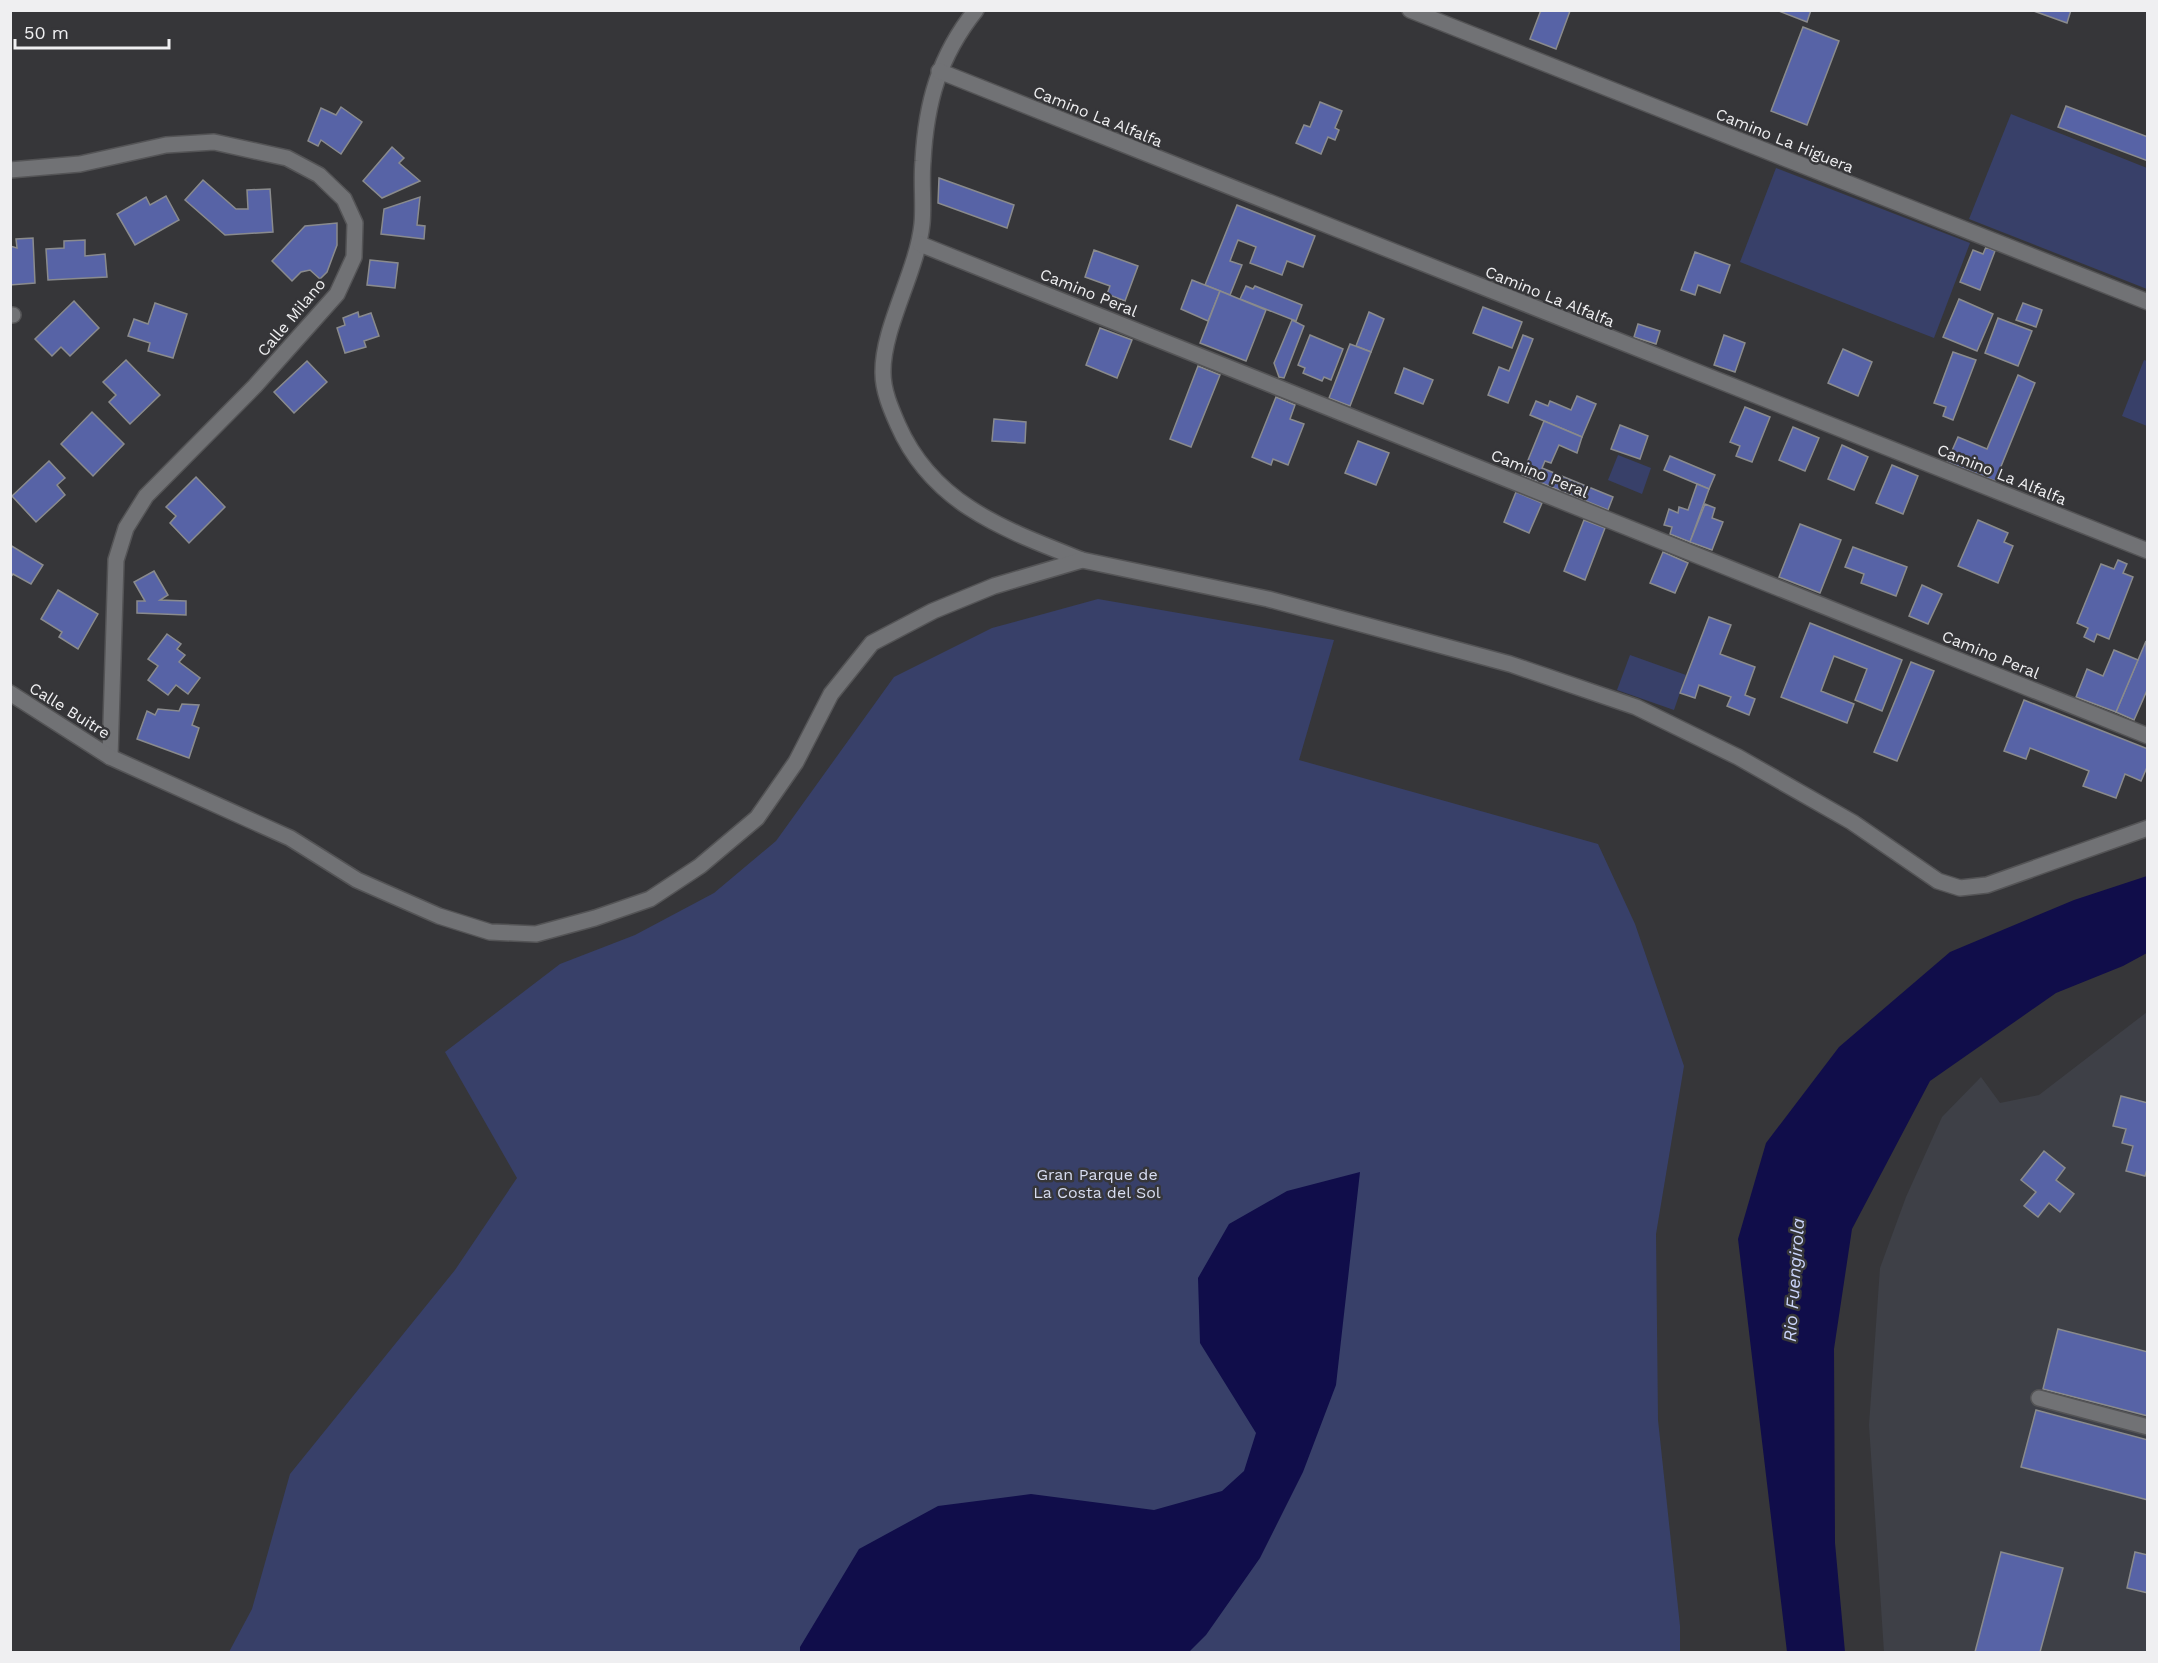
<svg xmlns="http://www.w3.org/2000/svg" width="2158" height="1663" font-family="'Work Sans',sans-serif">
<rect width="100%" height="100%" fill="#363639"/>
<path fill="#3e4047" d="M2147,1012v640h-263l-15,-227 11,-157 26,-71 36,-80 39,-40 19,26 39,-8z"/>
<g fill="#384069">
<path d="M2011,114l136,54v121l-178,-70z"/>
<path d="M1776,168l194,75 -36,95 -194,-76z"/>
<path d="M2144,360l3,1v65l-25,-10z"/>
<path d="M1618,455l33,13 -9,26 -34,-14z"/>
<path d="M1098,599l236,41 -35,120 299,84 37,80 49,142 -28,168 2,186 22,206v26h-1451l23,-43 38,-135 165,-204 62,-92 -72,-126 115,-88 75,-29 79,-42 62,-52 118,-164 98,-49z"/>
<path d="M1630,655l56,20 -12,35 -57,-20z"/>
</g>
<g fill="#100d4a">
<path d="M2147,876v77l-24,13 -67,27 -126,88 -78,148 -18,120 1,194 10,109h-58l-49,-413 28,-96 73,-96 111,-95 124,-52z"/>
<path d="M1360,1172l-24,213 -33,87 -43,86 -54,77 -17,17h-389v-5l59,-98 79,-43 93,-12 123,16 68,-19 22,-20 12,-38 -56,-90 -2,-65 31,-54 58,-33z"/>
</g>
<g fill="#5763a6" stroke="#8a8b8d" stroke-width="1.5">
<path d="M1541,10l29,1 -14,38 -26,-10z"/>
<path d="M1776,10h35l-4,12z"/>
<path d="M2031,10h40l-4,13z"/>
<path d="M1803,27l36,14 -32,84 -36,-14z"/>
<path d="M1320,102l22,9 -7,17 4,2 -4,10 -7,-3 -7,17 -25,-11 8,-18 6,2z"/>
<path d="M2066,106l82,31v24l-90,-34z"/>
<path d="M341,107l21,15 -21,32 -20,-14 -3,6 -10,-5 13,-33 15,7z"/>
<path d="M392,147l12,11 -5,5 21,18 -38,17 -19,-17z"/>
<path d="M939,178l75,27 -7,23 -69,-25z"/>
<path d="M203,180l33,29h12l-1,-19 23,-1 3,43 -48,3 -40,-35z"/>
<path d="M166,196l13,24 -44,25 -18,-31 29,-17 4,8z"/>
<path d="M420,197l-3,28 8,1 -1,13 -43,-5 3,-25z"/>
<path d="M1237,205l78,31 -12,31 -16,-6 -5,14 -32,-12 6,-16 -18,-7 -8,21 12,4 -12,30 -25,-10z"/>
<path d="M337,223v22l-10,27 -7,7 -10,-9 -9,2 -9,9 -20,-20 33,-35z"/>
<path d="M33,238l2,45 -25,2v-39l7,2 -1,-9z"/>
<path d="M85,240v16l20,-2 2,23 -59,3 -2,-31 18,-1v-7z"/>
<path d="M1986,247l9,4 -15,39 -20,-8 13,-32 10,4z"/>
<path d="M1094,250l44,16 -13,35 -18,-7 3,-8 -25,-9z"/>
<path d="M1695,252l35,13 -10,28 -22,-8 -3,10 -14,-5z"/>
<path d="M370,260l28,3 -3,25 -28,-3z"/>
<path d="M1192,280l28,11 -12,30 -27,-12z"/>
<path d="M1246,286l7,3 2,-3 47,19 -6,16 -56,-22z"/>
<path d="M1220,291l46,19 -20,51 -46,-18z"/>
<path d="M1959,299l34,15 -16,37 -34,-14z"/>
<path d="M74,301l25,27 -29,28 -9,-9 -9,9 -17,-17z"/>
<path d="M155,303l32,11 -14,44 -25,-7 2,-8 -22,-7 6,-17 14,5z"/>
<path d="M2023,303l19,7 -6,17 -20,-7z"/>
<path d="M1483,307l39,15 -10,26 -39,-15z"/>
<path d="M358,312l1,5 12,-4 8,23 -15,5 2,6 -21,6 -8,-25 8,-3 -2,-7z"/>
<path d="M1369,312l15,7 -13,33 -15,-6z"/>
<path d="M1998,318l34,13 -14,35 -33,-13z"/>
<path d="M1292,320l12,6 -20,52 -5,-1 -5,-14z"/>
<path d="M1638,324l22,7 -4,13 -22,-7z"/>
<path d="M1100,328l32,12 -15,38 -31,-13z"/>
<path d="M1310,335l33,14 -12,31 -7,-3 -2,4 -19,-8 2,-5 -7,-3z"/>
<path d="M1523,335l10,4 -25,64 -20,-8 11,-28 10,4z"/>
<path d="M1724,335l21,8 -10,29 -21,-7z"/>
<path d="M1350,344l21,8 -21,54 -21,-8z"/>
<path d="M1843,349l29,13 -14,34 -30,-13z"/>
<path d="M1953,352l23,8 -23,60 -10,-4 3,-9 -12,-4z"/>
<path d="M126,360l34,35 -30,29 -21,-22 7,-7 -13,-13z"/>
<path d="M307,361l20,21 -33,31 -20,-21z"/>
<path d="M1198,366l22,9 -29,72 -21,-8z"/>
<path d="M1404,368l29,12 -10,24 -28,-11z"/>
<path d="M2018,375l17,8 -40,98 -48,-19 11,-25 29,12z"/>
<path d="M1577,396l19,8 -14,33 -52,-22 6,-14 12,5 2,-5 21,9z"/>
<path d="M1276,397l19,8 -5,14 14,5 -16,41 -15,-6 -2,6 -19,-8z"/>
<path d="M1745,407l25,10 -18,45 -16,-6 4,-10 -10,-4z"/>
<path d="M92,412l32,32 -31,32 -32,-32z"/>
<path d="M994,419l32,3 -1,21 -33,-2z"/>
<path d="M1544,421l38,16 -5,16 -18,-8 -8,18 -6,-2 -3,7 71,29 -5,13 -86,-35z"/>
<path d="M1620,425l28,11 -8,23 -29,-10z"/>
<path d="M1793,427l26,11 -14,33 -26,-11z"/>
<path d="M1358,441l31,12 -13,32 -31,-12z"/>
<path d="M1842,445l26,12 -14,33 -26,-11z"/>
<path d="M1670,456l45,19 -6,14 -45,-19z"/>
<path d="M49,461l16,17 -8,7 8,10 -29,27 -24,-26z"/>
<path d="M1892,465l26,11 -15,38 -27,-11z"/>
<path d="M196,477l29,30 -36,36 -19,-20 6,-7 -10,-9z"/>
<path d="M1697,484l12,5 -19,53 -20,-8 2,-7 -8,-2 5,-16 9,4 1,-6 9,3z"/>
<path d="M1516,492l26,11 -13,30 -25,-11z"/>
<path d="M1705,504l10,4 -3,10 11,4 -11,28 -22,-8z"/>
<path d="M1584,520l21,8 -20,52 -21,-9z"/>
<path d="M1978,520l30,13 -4,9 9,4 -15,37 -40,-17z"/>
<path d="M1800,524l41,16 -21,53 -41,-16z"/>
<path d="M10,545l33,20 -12,19 -18,-10 -3,4z"/>
<path d="M1853,547l54,20 -11,29 -35,-13 3,-9 -19,-7z"/>
<path d="M1663,552l25,11 -13,30 -25,-10z"/>
<path d="M2118,560l9,4 -4,9 10,4 -24,62 -12,-5 -3,8 -10,-5 4,-9 -11,-5 24,-59 13,5z"/>
<path d="M154,571l14,24 -8,5 26,1v14l-49,-2v-12h8l-11,-19z"/>
<path d="M1922,585l20,9 -14,30 -19,-8z"/>
<path d="M58,590l40,24 -20,35 -19,-12 3,-5 -21,-13z"/>
<path d="M1709,617l22,8 -11,29 35,13 -10,28 10,4 -6,16 -22,-9 4,-9 -32,-12 -4,13 -15,-5z"/>
<path d="M1810,623l92,37 -20,51 -27,-11 12,-31 -33,-13 -13,35 33,13 -7,19 -66,-26z"/>
<path d="M167,634l14,10 -4,5 8,6 -6,7 21,16 -12,16 -12,-9 -8,10 -20,-15 10,-14 -10,-7z"/>
<path d="M2146,641l2,47 -14,32 -18,-8z"/>
<path d="M2114,650l24,10 -22,52 -40,-15 11,-28 16,7z"/>
<path d="M1911,662l23,9 -37,90 -23,-9z"/>
<path d="M2024,700l124,49v16l-7,16 -16,-7 -9,24 -33,-12 6,-15 -59,-23 -4,11 -22,-8z"/>
<path d="M182,704l17,1 -7,20 7,3 -10,30 -52,-19 10,-28 8,4 3,-6 21,2z"/>
<path d="M2121,1096l27,7v63l-3,10 -19,-5 7,-25 -11,-3 4,-14 -13,-3z"/>
<path d="M2044,1151l21,17 -9,12 18,14 -14,18 -11,-9 -11,14 -14,-11 12,-14 -15,-12z"/>
<path d="M2058,1329l90,23v64l-105,-27z"/>
<path d="M2036,1410l112,30v60l-127,-33z"/>
<path d="M2001,1552l62,16 -23,84h-65z"/>
<path d="M2135,1552l13,3v38l-21,-5z"/>
</g>
<g fill="none" stroke-linecap="round" stroke-linejoin="round">
<g stroke="#545456" stroke-width="18">
<g id="minor">
<path d="M976,10c-37,46 -50,93 -53,151 -2,21 1,42 -1,63 -5,48 -40,104 -39,149 0,18 8,36 15,52 35,80 108,105 184,135"/>
<path d="M1410,10l738,292"/>
<path d="M939,71l1209,480"/>
<path d="M10,170l70,-6 86,-19 48,-3 73,16 32,17 25,24 11,24 -1,34 -17,37 -82,92 -109,110 -20,32 -10,32 -6,197"/>
<path d="M920,244l1228,492"/>
<path d="M10,315h3"/>
<path d="M10,693l100,64 180,81 67,42 82,36 51,16 46,2 59,-16 55,-19 50,-33 57,-48 39,-56 35,-68 41,-51 61,-32 61,-25 88,-26 186,39 242,65 126,43 102,50 114,65 86,59 22,7 27,-3 161,-57"/>
<path d="M2039,1398l109,29"/>
</g>
</g>
<use href="#minor" stroke="#717275" stroke-width="15"/>
</g>
<g text-anchor="middle" stroke-width="5" stroke-linejoin="round" paint-order="stroke">
<g font-size="16" fill="#efeff1" stroke="#363639">
<text transform="translate(1098 116) rotate(22)" y="6">Camino La Alfalfa</text>
<text transform="translate(1785 140) rotate(22)" y="6">Camino La Higuera</text>
<text transform="translate(1089 292) rotate(22)" y="6">Camino Peral</text>
<text transform="translate(1550 296) rotate(22)" y="6">Camino La Alfalfa</text>
<text transform="translate(291 317) rotate(-50)" y="6">Calle Milano</text>
<text transform="translate(1540 473) rotate(22)" y="6">Camino Peral</text>
<text transform="translate(2002 474) rotate(22)" y="6">Camino La Alfalfa</text>
<text transform="translate(1991 654) rotate(22)" y="6">Camino Peral</text>
<text transform="translate(70 710) rotate(32)" y="6">Calle Buitre</text>
</g>
<g font-size="16" fill="#d8ddf1" stroke="#363639">
<text x="1097" y="1180">Gran Parque de<tspan x="1097" dy="18">La Costa del Sol</tspan></text>
</g>
<g font-size="18" font-style="italic" fill="#cad4fa" stroke="#363639">
<text transform="translate(1794 1280) rotate(-86)" y="6">Rio Fuengirola</text>
</g>
</g>
<rect width="2158" height="1663" fill="none" stroke="#efeff1" stroke-width="24"/>
<path d="M15 39v9h154v-9" fill="none" stroke="#efeff1" stroke-width="3"/>
<text x="24" y="39" font-size="18" fill="#efeff1" stroke="#363639" stroke-width="4.5" paint-order="stroke">50 m</text>
</svg>
